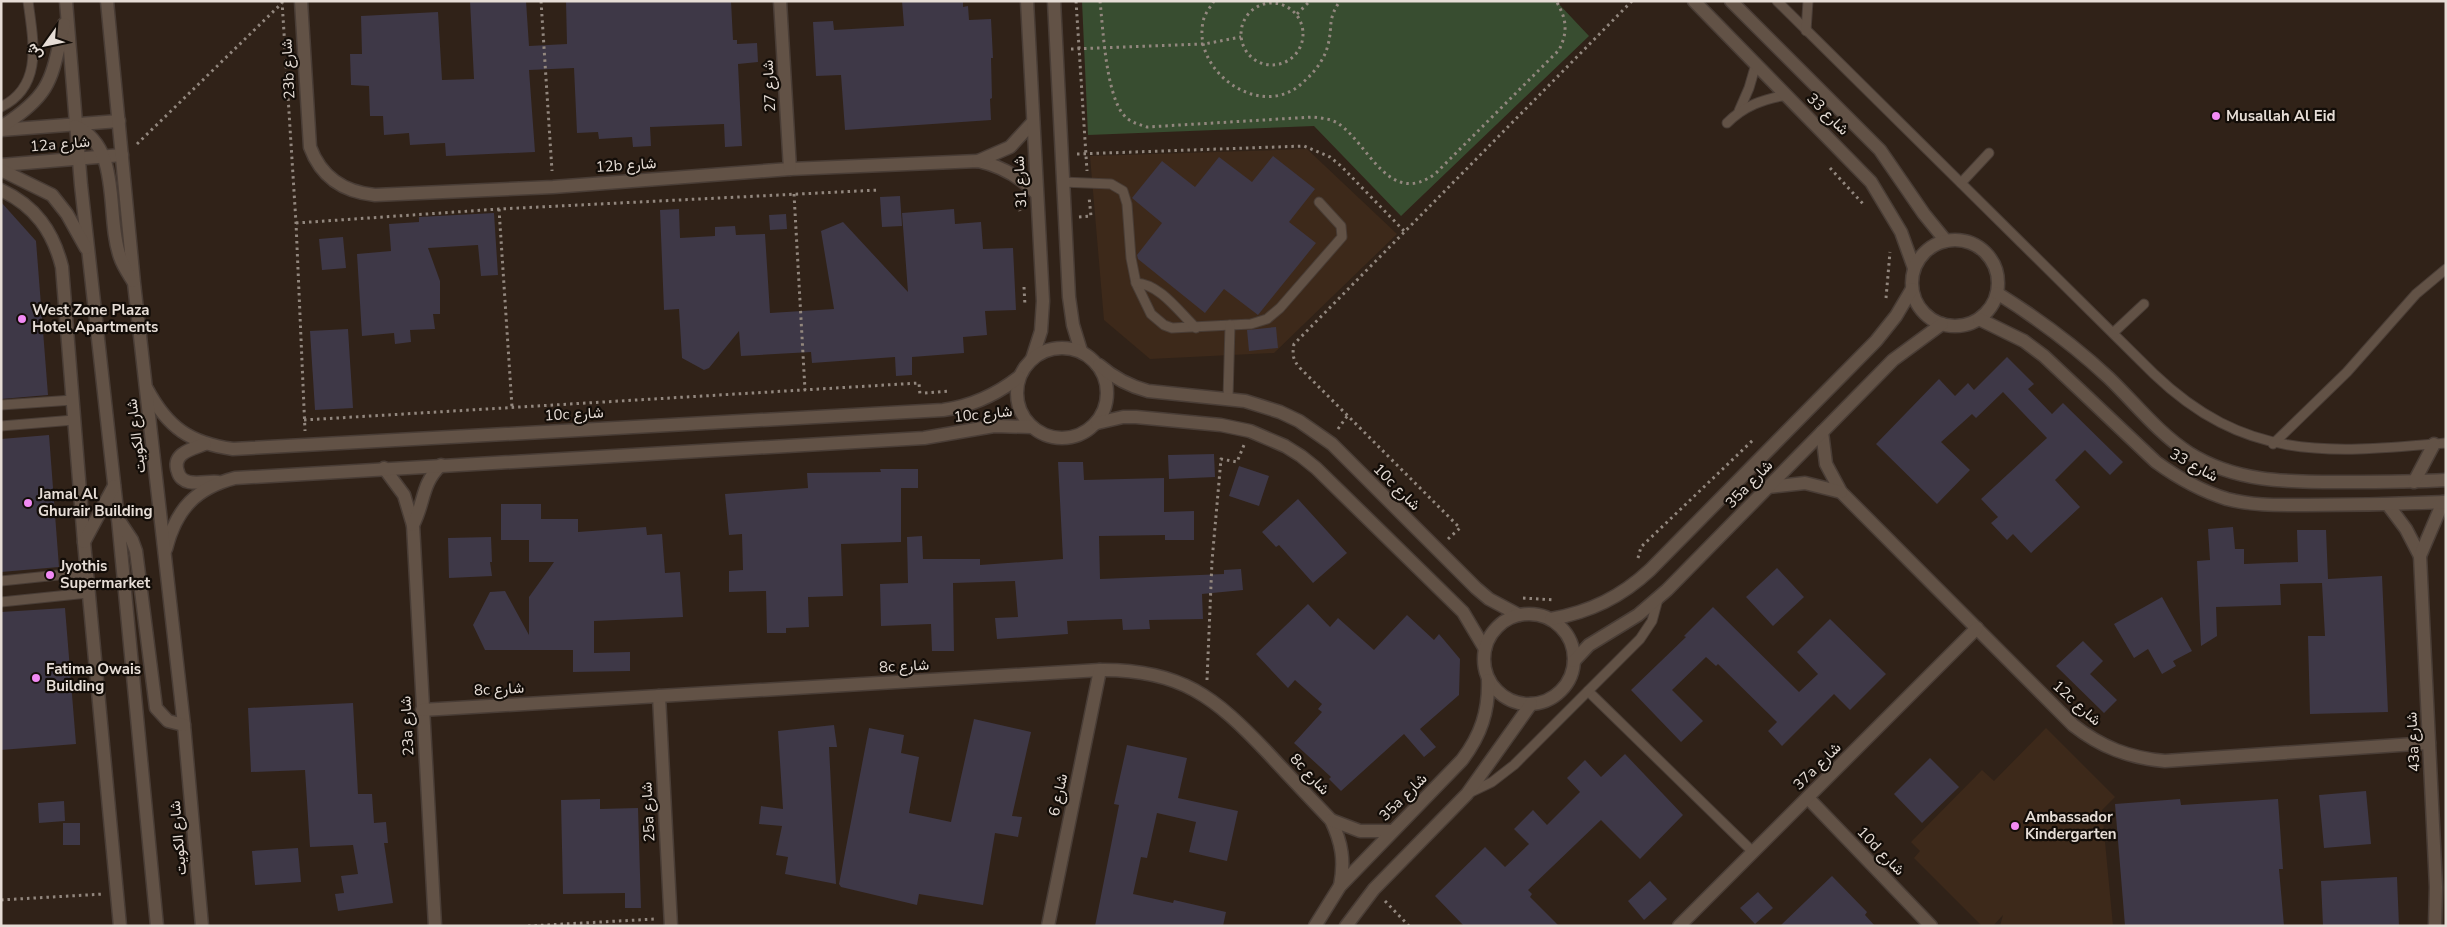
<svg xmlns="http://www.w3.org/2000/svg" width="2447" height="927" font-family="'Nunito Sans',Vazirmatn,sans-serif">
<rect width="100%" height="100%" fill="#302218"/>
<g fill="#3d291a">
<path d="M1307,149l90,85 -123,119 -124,6 -46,-39 -14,-164z"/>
<path d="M2046,728l69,69 -13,13 11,116h-113l3,-11 -10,11h-11l-68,-68 6,-7 -9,-9 71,-72 12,11z"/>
</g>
<path fill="#384d30" d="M1082,1h474l33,35 -188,180 -87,-90 -226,9z"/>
<g fill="#3e3847">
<path d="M470,1h56l3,45 38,-2 -1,-43h165l2,39h4v4l20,-1 1,19 -20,2 4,82 -17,1 -1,-23 -74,3 1,19 -18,1 -1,-10 -33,2 -1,-7 -21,1 -3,-65 -45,2 6,82 -89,4 -1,-13 -35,2 -1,-12 -25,2 -1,-19h-13l-1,-30 -18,-1 -1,-31h12l-1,-38 77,-4 4,68 32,-1z"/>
<path d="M902,1h61v6l5,-1 1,14 22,-1 2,39h-2l1,40 -2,1 1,21 -146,10 -4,-55 -25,1 -3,-54 20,-1 1,9 70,-4z"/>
<path d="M1273,156l42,33 -26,33 27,21 -58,72 -34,-26 -19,24 -67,-54 -1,-4 25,-32 -30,-25 30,-37 33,26 24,-30 33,25z"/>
<path d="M900,196l2,30 -20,1 -2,-30z"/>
<path d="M1,202l35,39 12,154 -47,4z"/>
<path d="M679,209l1,29 35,-2v-9l20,-1 1,9 29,-1 5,79 64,-4 -13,-78 22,-9 65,70 -6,-79 52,-4 1,15 26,-2 2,27 30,-1 3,62 -31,1 2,24 -24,2 1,16 -52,4v18l-16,1 -1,-19 -83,6 -1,-11 -70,4 -2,-25 -30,37 -5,2 -22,-12 -3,-49 -15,1 -4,-100z"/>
<path d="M494,213l4,62 -17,1 -3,-31 -50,3 12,33v33h-7l2,15 -25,1 1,12 -16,2 -1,-11 -32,3 -5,-82 34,-3 -2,-27 30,-2v-5z"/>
<path d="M786,214l1,15 -17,1 -1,-15z"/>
<path d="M343,237l3,31 -24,2 -3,-31z"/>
<path d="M1276,327l2,21 -29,3 -2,-21z"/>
<path d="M348,329l5,79 -38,2 -5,-79z"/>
<path d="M2007,357l27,27 -6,5 24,25 11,-11 60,59 -13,13 -25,-25 -30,30 25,27 -49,46 -18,-19 -6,6 -16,-17 7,-6 -17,-18 66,-61 -44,-46 -27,26 -4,-4 -31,28 29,28 -33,34 -61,-60 63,-65 16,17 13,-13 6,7z"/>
<path d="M49,435l10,132 -58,5v-133z"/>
<path d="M1214,454l1,23 -46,2 -1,-24z"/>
<path d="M1058,462h25l1,18 80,-2v34l30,-1v29h-29v-5l-66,1 1,43 124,-5v-4l17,-1 2,21 -41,4 1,25 -54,1 1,9 -27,1 -1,-11 -55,2 1,13 -71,5 -2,-21 23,-1 -3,-36 -62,2 1,68h-22l-1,-27 -50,2 -1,-42 28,-1 -1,-46 15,-1 1,23h57v6l83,-6z"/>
<path d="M1239,466l30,10 -10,30 -30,-10z"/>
<path d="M880,469h38v19h-17v54l-60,2 2,52 -35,1 1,30 -23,1v5h-19l-1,-42 -37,1v-21l14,-1 -1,-36 -13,1 -4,-41 83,-6 -1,-15 74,-1z"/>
<path d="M1298,499l49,54 -34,30 -34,-38 -3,2 -14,-15z"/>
<path d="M501,504h40v15h37v13l68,-5 1,8 15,-1 3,39 15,-1 3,45 -89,4v32l36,-1v19l-57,1v-22h-88l-12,-25 17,-33 15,-1 24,44v-38l25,-35h-25v-22h-28z"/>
<path d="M2233,527l2,22h9v15l54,-2 -1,-32h29l2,49 54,-3 6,136 -78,2 -2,-78h17l-3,-53 -42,1 1,21 -65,2 1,29 -16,10 -4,-85 13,-1 -2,-31z"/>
<path d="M491,537l1,25h-2l2,14 -43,2 -1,-40z"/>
<path d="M1777,568l27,29 -31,29 -27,-29z"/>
<path d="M2162,597l30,54 -19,10 3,5 -14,8 -14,-25 -14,9 -20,-34z"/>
<path d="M1308,604l22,23 8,-9 36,32 33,-35 27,25 5,-6 21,25 -1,36 -39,34 16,18 -12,10 -20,-23 -63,57 -12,-12 2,-2 -37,-34 28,-31 -4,-3 4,-5 -27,-24 -7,8 -32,-34z"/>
<path d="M1713,607l86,85 19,-18 -21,-22 33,-33 56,55 -36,36 -16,-16 -52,52 -14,-15 9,-9 -59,-58 -2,2 -10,-9 -34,33 31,31 -22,21 -50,-52 55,-53 -2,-1z"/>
<path d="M65,608l11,136 -75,6v-138z"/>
<path d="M2083,641l20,20 -13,13 27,26 -13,13 -48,-47z"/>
<path d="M353,703l5,91h14l2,29 12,-1 2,21h-4l9,60 -55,8 -3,-17 9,-1 -3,-17 17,-2 -5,-29 -43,2 -5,-77 -54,2 -3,-64z"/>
<path d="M974,719l57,13 -19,84 10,1 -4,20 -23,-4 -12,72 -64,-11 -2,11 -76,-18 -2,-3 30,-156 35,7 -3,18 18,4 -10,56 42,9z"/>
<path d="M834,725l3,22h-8l7,137 -51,-10 3,-17 -12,-2 6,-29 -23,-2 2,-18 22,3 -5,-78z"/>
<path d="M1127,745l60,13 -9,40 60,13 -11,50 -38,-9 7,-30 -39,-9 -10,45 -6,-1 -8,37 40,9 1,-3 52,12 -3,14h-128l24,-121 -5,-1z"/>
<path d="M1625,754l58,61 -43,44 -39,-39 -73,70 4,4 -2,3 29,29h-95l-29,-30 50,-49 20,20 24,-23 -15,-15 19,-19 14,15 33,-33 -13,-14 18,-18 16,17z"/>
<path d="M1930,758l29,29 -37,36 -28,-29z"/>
<path d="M2366,791l5,53 -47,4 -5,-53z"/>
<path d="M600,799v10l38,-1 3,100h-16v-15l-62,1 -2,-94z"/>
<path d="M2180,799l1,6 97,-6 5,70h-4l5,57h-159l-10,-122z"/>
<path d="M64,801l1,20 -26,2 -1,-20z"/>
<rect x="63" y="823" width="17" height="22"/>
<path d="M298,848l3,34 -46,3 -3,-34z"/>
<path d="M1832,876l35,36 -2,3 10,11h-95z"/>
<path d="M2397,877l2,49h-76l-2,-45z"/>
<path d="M1650,881l17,18 -23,21 -16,-19z"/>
<path d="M1758,892l15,16 -18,16 -15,-16z"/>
</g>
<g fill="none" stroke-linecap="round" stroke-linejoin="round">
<g stroke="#493d36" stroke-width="11">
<g id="service">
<path d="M1777,1l377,373c92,88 174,79 292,69"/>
<path d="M1806,31l2,-30"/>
<path d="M1,107c43,-21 32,-67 27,-106"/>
<path d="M1739,111l10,-23 7,-24"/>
<path d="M1727,123c17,-17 36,-24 60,-28"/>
<path d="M1062,182l49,2 12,7 4,13 4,54 5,25 15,31 13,11 8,3 79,-4 16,-5 13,-11 62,-71 -1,-11 -22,-24"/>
<path d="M1961,183l28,-30"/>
<path d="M1136,283c24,1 43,29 60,45"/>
<path d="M2113,333l31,-29"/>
<path d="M1228,398l2,-73"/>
<path d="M1,405l72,-5"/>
<path d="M1,426l73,-6"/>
<path d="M2273,444l74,-72 69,-78 30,-25"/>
<path d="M1,581l86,-9"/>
<path d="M1,602l87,-9"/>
<path d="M1588,691l165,161"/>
<path d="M1467,794l25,-12 22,-17 126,-126 12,-18 6,-22"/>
</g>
</g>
<g stroke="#493d36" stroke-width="15">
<g id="minor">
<path d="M301,1l9,146c11,30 33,45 65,48l178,-8 237,-18 188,-8c23,5 41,15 58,32"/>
<path d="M780,1l10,168"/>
<path d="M978,161l32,-14 23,-25"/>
<path d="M1,190c34,16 52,41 61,77l22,275 36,384"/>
<path d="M1822,432l4,32 15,28 232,233c28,22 56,33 92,36l264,-18"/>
<path d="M384,468l20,27 9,30 22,401"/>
<path d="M1768,487l37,-4 36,9"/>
<path d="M2388,505l18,24 14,27"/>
<path d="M413,525c12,-23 8,-41 28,-60"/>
<path d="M659,696l12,230"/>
<path d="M422,710l678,-40c81,-1 115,27 168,83 21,23 42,45 63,67 11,23 14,41 9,66"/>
<path d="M1808,798l123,128"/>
<path d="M1331,820l29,11h31"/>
<path d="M1048,926l52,-256"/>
<path d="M1679,926l298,-298"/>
<path d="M2435,926l1,-39 -16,-331 23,-54"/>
</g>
</g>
<g stroke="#493d36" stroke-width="15">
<g id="tertiary">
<path d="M1027,1l16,300 -2,30 -9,28"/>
<path d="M1054,1l15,296 4,28 8,26"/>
<path d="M1694,1l177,181 30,50 13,36"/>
<path d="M1731,1l149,149 44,64 22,27"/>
<path d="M1,130l118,-9"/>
<path d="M1,165l121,-10"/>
<circle cx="1955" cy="283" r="43"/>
<path d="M1997,293c40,25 77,52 112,85 26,25 49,55 80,75 48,30 100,29 154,29 34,0 68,0 103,-2"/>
<path d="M1979,319l45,22 20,15 112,106c22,16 45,29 71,37 27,7 53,6 80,6 47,0 93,-1 139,-3"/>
<circle cx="1062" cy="393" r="45"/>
<path d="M1099,365c15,13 30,21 49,26l97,10 35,11 19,9 33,23 144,144 13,11 30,16"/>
<path d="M147,389c21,39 43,54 86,60l710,-39c30,-4 53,-15 76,-33"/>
<path d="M1097,423l26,-6h13l85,8 29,6 35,15 16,10 15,12 147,144 22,37"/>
<path d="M205,444c-13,5 -34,9 -27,28 1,5 6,9 11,10 9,2 20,-1 29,0"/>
<path d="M2414,482l20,-38"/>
<path d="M166,549c10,-40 30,-61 69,-71l689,-40 70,-12 38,1"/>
<circle cx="1529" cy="659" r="45"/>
<path d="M1551,619c39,-7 70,-22 99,-49l226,-229 20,-25 16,-27"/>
<path d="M1574,661l15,-16 49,-30 29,-25 226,-230 49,-36"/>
<path d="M1315,926l25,-40 122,-126c19,-25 27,-49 26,-80"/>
<path d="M1346,926l28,-37 93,-95 64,-90"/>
</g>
</g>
<g stroke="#493d36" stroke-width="15">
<g id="secondary">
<path d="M66,1l15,184 37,334 39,407"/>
<path d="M107,1l27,282 50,442 18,201"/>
<path d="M75,126c48,22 30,89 45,131 3,9 8,16 13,24"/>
<path d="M1,127c52,-33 50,-48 63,-103"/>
<path d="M1,170l51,25 15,19 19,34"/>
<path d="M118,519l14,21 4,11 20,157 12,13 16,4"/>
<path d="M84,542l30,-56"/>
</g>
</g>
<g stroke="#92877e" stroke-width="3" stroke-dasharray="2.5 4" stroke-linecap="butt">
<path d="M282,1l14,222 9,208"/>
<path d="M541,1l11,170"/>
<path d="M1076,1l11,170"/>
<path d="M1100,1c3,28 6,92 23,113 6,8 15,10 24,13l166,-10c9,1 19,2 26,7 31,22 50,83 96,50l124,-124c9,-18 8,-31 -3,-49"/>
<path d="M1214,1c-3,5 -8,11 -10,17 -15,51 54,102 96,67 13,-11 24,-24 28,-40 5,-20 -1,-25 12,-44"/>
<circle cx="1272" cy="34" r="31"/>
<path d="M1297,14l13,-13"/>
<path d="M1071,49l133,-5 37,-7"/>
<path d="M137,144l145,-141"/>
<path d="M1077,154l227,-8 26,11 11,9 65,67"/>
<path d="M1830,168l35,38"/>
<path d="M794,194l11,196"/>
<path d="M1016,198l4,13"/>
<path d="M499,209l13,198"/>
<path d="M1079,217l12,-1 -2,-19"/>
<path d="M296,223l203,-14 380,-19"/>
<path d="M1024,287l1,19"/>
<path d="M1886,298l4,-46"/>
<path d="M925,393l24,-2"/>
<path d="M304,420l615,-37 1,12"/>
<path d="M1338,429l10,-14"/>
<path d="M1448,539l12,-11 -160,-160c-7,-8 -8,-13 -6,-24l338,-343"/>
<path d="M1638,558l3,-11 112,-107"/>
<path d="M1523,598l32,2"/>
<path d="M1207,680l5,-119 9,-102 16,3 7,-17"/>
<path d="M1,900l102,-6"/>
<path d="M1385,901l24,25"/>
<path d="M528,926l127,-7"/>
</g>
<use href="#service" stroke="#625246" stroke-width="9"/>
<use href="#minor" stroke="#625246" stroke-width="12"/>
<use href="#tertiary" stroke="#625246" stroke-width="12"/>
<use href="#secondary" stroke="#625246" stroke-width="12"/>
</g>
<g fill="#f18af4" stroke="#130d08" stroke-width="2">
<circle cx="2216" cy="116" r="5"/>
<circle cx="22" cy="319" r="5"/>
<circle cx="28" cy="503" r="5"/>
<circle cx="50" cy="575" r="5"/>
<circle cx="36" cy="678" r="5"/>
<circle cx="2015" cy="826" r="5"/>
</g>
<g text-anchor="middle" stroke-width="4.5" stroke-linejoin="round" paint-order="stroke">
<g font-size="15" fill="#e6ddd6" stroke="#130d08">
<text transform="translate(288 69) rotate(-93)" y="5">23b شارع</text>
<text transform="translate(769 86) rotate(-93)" y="5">شارع 27</text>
<text transform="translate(1828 114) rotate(45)" y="5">شارع 33</text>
<text transform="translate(60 144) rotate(-5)" y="5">12a شارع</text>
<text transform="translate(626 165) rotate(-4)" y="5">12b شارع</text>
<text transform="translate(1020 182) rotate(-93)" y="5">شارع 31</text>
<text transform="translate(574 414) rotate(-3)" y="5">10c شارع</text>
<text transform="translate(983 414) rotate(-6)" y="5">10c شارع</text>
<text transform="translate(136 436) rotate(-97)" y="5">شارع الكويت</text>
<text transform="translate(2194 465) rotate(29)" y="5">شارع 33</text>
<text transform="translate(1749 484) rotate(-46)" y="5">35a شارع</text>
<text transform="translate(1397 487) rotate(45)" y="5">10c شارع</text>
<text transform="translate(904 666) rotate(-3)" y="5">8c شارع</text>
<text transform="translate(499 689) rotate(-3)" y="5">8c شارع</text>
<text transform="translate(2077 703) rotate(42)" y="5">12c شارع</text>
<text transform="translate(407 726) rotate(-93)" y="5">23a شارع</text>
<text transform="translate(2413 742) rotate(-93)" y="5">43a شارع</text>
<text transform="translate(1817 766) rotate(-45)" y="5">37a شارع</text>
<text transform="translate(1310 774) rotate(47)" y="5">8c شارع</text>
<text transform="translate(1058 795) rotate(-78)" y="5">شارع 6</text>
<text transform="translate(1403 797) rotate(-45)" y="5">35a شارع</text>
<text transform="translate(648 812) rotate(-93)" y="5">25a شارع</text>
<text transform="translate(178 838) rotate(-95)" y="5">شارع الكويت</text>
<text transform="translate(1881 851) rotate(46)" y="5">10d شارع</text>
</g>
<g font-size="15" font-weight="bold" fill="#e6ddd6" stroke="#130d08" text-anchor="start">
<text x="2226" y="121">Musallah Al Eid</text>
<text x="32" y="315">West Zone Plaza<tspan x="32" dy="17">Hotel Apartments</tspan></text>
<text x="38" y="499">Jamal Al<tspan x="38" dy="17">Ghurair Building</tspan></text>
<text x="60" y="571">Jyothis<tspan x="60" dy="17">Supermarket</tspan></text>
<text x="46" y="674">Fatima Owais<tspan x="46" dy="17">Building</tspan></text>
<text x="2025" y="822">Ambassador<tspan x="2025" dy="17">Kindergarten</tspan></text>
</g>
</g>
<rect width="2447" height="927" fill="none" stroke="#e6ddd6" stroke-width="5"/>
<g transform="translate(45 45) rotate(237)" stroke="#130d08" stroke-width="4" paint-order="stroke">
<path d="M0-4L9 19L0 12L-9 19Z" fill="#e6ddd6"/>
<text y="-8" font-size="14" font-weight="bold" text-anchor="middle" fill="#e6ddd6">ش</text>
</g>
</svg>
